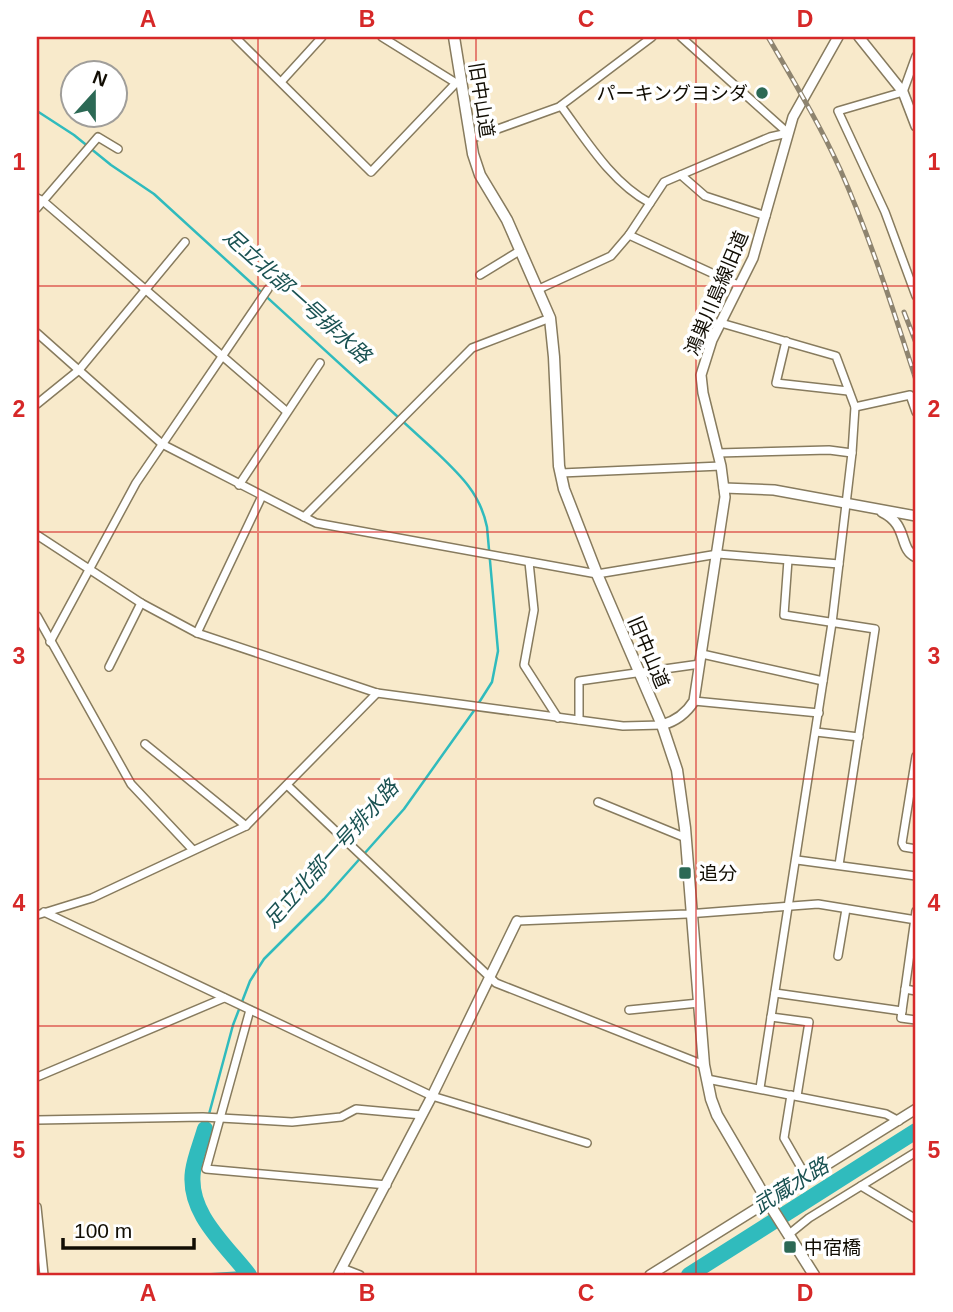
<svg xmlns="http://www.w3.org/2000/svg" width="953" height="1312" font-family="Arial,'Noto Sans JP',sans-serif">
<rect width="100%" height="100%" fill="#f8eacb"/>
<g fill="none" stroke-linecap="round" stroke-linejoin="round">
<g stroke="#30bbbd" stroke-width="2.5">
<path d="M913,37l3,1"/>
<path d="M37,111l37,24 37,30 43,29 279,255c25,24 47,43 54,78l11,124 -6,31 -19,30 -69,97 -80,90 -60,60 -14,22 -17,44 -28,104"/>
<path d="M199,1275l48,-3"/>
</g>
<g stroke="#30bbbd" stroke-width="16">
<path d="M205,1129c-4,14 -10,28 -12,42 -6,42 33,74 56,104"/>
<path d="M689,1275l227,-144"/>
</g>
<g stroke="#877b5e" stroke-width="10">
<g id="minor">
<path d="M235,37l136,135 84,-88"/>
<path d="M382,37l74,46"/>
<path d="M681,37l107,96"/>
<path d="M916,56l-13,36 -65,19 47,101 31,84"/>
<path d="M281,82l41,-45"/>
<path d="M561,106c25,34 51,77 89,97"/>
<path d="M470,139l89,-32 93,-70"/>
<path d="M681,175l24,21 61,20"/>
<path d="M37,198l6,3 243,210"/>
<path d="M37,208l61,-71 20,12"/>
<path d="M629,235l111,51"/>
<path d="M480,275l41,-25"/>
<path d="M539,289l72,-33 18,-21 35,-53 106,-45 18,-4"/>
<path d="M721,323l115,33 19,51 -3,46 -20,170 -72,465"/>
<path d="M37,333l125,111 154,79 281,51 121,-20 121,10"/>
<path d="M786,341l-10,42 72,8"/>
<path d="M37,404l42,-34 106,-128"/>
<path d="M855,407l55,-12 6,17"/>
<path d="M718,453l111,-3 23,3"/>
<path d="M561,473l160,-7"/>
<path d="M239,485l81,-122"/>
<path d="M304,517l168,-169 78,-30"/>
<path d="M37,535l104,68 56,30 180,60 246,33 39,-1"/>
<path d="M788,560l-4,55 91,14 -36,236"/>
<path d="M529,562l5,48 -10,55 34,53"/>
<path d="M37,616l94,168 62,66"/>
<path d="M197,633l65,-137"/>
<path d="M50,642l86,-159 132,-194"/>
<path d="M702,654l121,27"/>
<path d="M109,667l32,-64"/>
<path d="M694,701l125,12"/>
<path d="M579,720v-39l121,-17"/>
<path d="M816,732l43,5"/>
<path d="M145,744l101,82"/>
<path d="M916,756l-14,87 2,4 12,2"/>
<path d="M287,785l209,198 208,82"/>
<path d="M598,802l88,36"/>
<path d="M797,860l119,16"/>
<path d="M916,911l-15,107 15,2"/>
<path d="M44,912l388,184 155,47"/>
<path d="M37,915l55,-17 154,-72 131,-133"/>
<path d="M517,921l170,-7 131,-10 98,16"/>
<path d="M838,956l8,-47"/>
<path d="M905,989l11,2"/>
<path d="M775,993l127,18"/>
<path d="M250,1010l-44,159 181,16"/>
<path d="M629,1010l70,-7"/>
<path d="M771,1017l38,5 -12,74"/>
<path d="M37,1077l187,-79"/>
<path d="M707,1079l179,35 13,7"/>
<path d="M791,1095l-7,43 23,40"/>
<path d="M37,1120l166,-3 89,5 49,-5 15,-8 66,6"/>
<path d="M861,1186l55,33"/>
<path d="M37,1207l7,68"/>
<path d="M788,1235l21,-17 107,-66"/>
<path d="M342,1268l18,7"/>
</g>
</g>
<g stroke="#877b5e" stroke-width="12">
<g id="tertiary">
<path d="M859,37l44,55 13,34"/>
<path d="M724,488l50,2 142,26"/>
<path d="M882,512c27,13 16,37 34,45"/>
<path d="M662,725c14,-4 24,-11 32,-24l31,-204 -4,-31 -18,-73 -2,-18 11,-35 41,-82 40,-141 45,-80"/>
<path d="M338,1275l94,-179 85,-175"/>
<path d="M650,1275l266,-166"/>
</g>
</g>
<g stroke="#877b5e" stroke-width="13">
<path id="secondary" d="M454,37l19,117 7,21 27,45 43,98 4,39 5,109 5,23 33,85 65,151 15,45 8,58 19,237 7,34 6,16 51,87 46,73"/>
</g>
<use href="#minor" stroke="#fff" stroke-width="7"/>
<use href="#tertiary" stroke="#fff" stroke-width="9"/>
<use href="#secondary" stroke="#fff" stroke-width="10"/>
<g stroke="#8e846f" stroke-width="5">
<g id="rail">
<path d="M768,37c25,43 51,86 72,132 30,68 53,140 76,211"/>
<path d="M904,312l12,31"/>
</g>
</g>
<use href="#rail" stroke="#fff" stroke-width="2.5" stroke-dasharray="8" stroke-linecap="butt"/>
</g>
<path fill="none" stroke="#d62828" stroke-width="2" stroke-opacity="0.55" d="M258,37v1238M476,37v1238M696,37v1238M37,286h879M37,532h879M37,779h879M37,1026h879"/>
<g fill="#2c6955" stroke="#fff" stroke-width="2.5">
<circle cx="762" cy="93" r="7"/>
<rect x="678" y="866" width="14" height="14" rx="3.5"/>
<rect x="783" y="1240" width="14" height="14" rx="3.5"/>
</g>
<g text-anchor="middle" stroke-width="7" stroke-linejoin="round" paint-order="stroke">
<g font-size="19" fill="#110d03" stroke="#fff" text-anchor="start">
<text x="748" y="100" text-anchor="end">パーキングヨシダ</text>
<text x="699" y="880">追分</text>
<text x="804" y="1254">中宿橋</text>
</g>
<g font-size="19" fill="#110d03" stroke="#fff">
<text transform="translate(482 100) rotate(81)" y="7">旧中山道</text>
<text transform="translate(716 293) rotate(-67)" y="7">鴻巣川島線旧道</text>
<text transform="translate(649 652) rotate(67)" y="7">旧中山道</text>
</g>
<g font-size="21" font-style="italic" fill="#1a5252" stroke="#fff">
<text transform="translate(297 296) rotate(42)" y="7">足立北部一号排水路</text>
<text transform="translate(331 854) rotate(-48)" y="7">足立北部一号排水路</text>
<text transform="translate(791 1186) rotate(-32)" y="7">武蔵水路</text>
</g>
</g>
<rect width="953" height="1312" fill="none" stroke="#ffffff" stroke-width="77"/>
<g transform="translate(94 94) rotate(21)"><circle r="33" fill="#ffffff" stroke="#a09e9a" stroke-width="2"/>
<path d="M0-5L12 26L0 18L-12 26Z" fill="#2c6955"/>
<text y="-10" font-size="19" font-weight="bold" text-anchor="middle" fill="#110d03">N</text>
</g>
<path d="M63 1238v10h131v-10" fill="none" stroke="#110d03" stroke-width="3.5"/>
<text x="74" y="1238" font-size="21" fill="#110d03" stroke="#ffffff" stroke-width="5" paint-order="stroke">100 m</text>
<rect x="38" y="38" width="876" height="1236" fill="none" stroke="#d62828" stroke-width="2.5"/>
<g font-size="23" text-anchor="middle" font-weight="bold" fill="#d62828">
<text x="148" y="27">A</text>
<text x="367" y="27">B</text>
<text x="586" y="27">C</text>
<text x="805" y="27">D</text>
<text x="19" y="170">1</text>
<text x="934" y="170">1</text>
<text x="19" y="417">2</text>
<text x="934" y="417">2</text>
<text x="19" y="664">3</text>
<text x="934" y="664">3</text>
<text x="19" y="911">4</text>
<text x="934" y="911">4</text>
<text x="19" y="1158">5</text>
<text x="934" y="1158">5</text>
<text x="148" y="1301">A</text>
<text x="367" y="1301">B</text>
<text x="586" y="1301">C</text>
<text x="805" y="1301">D</text>
</g>
</svg>
